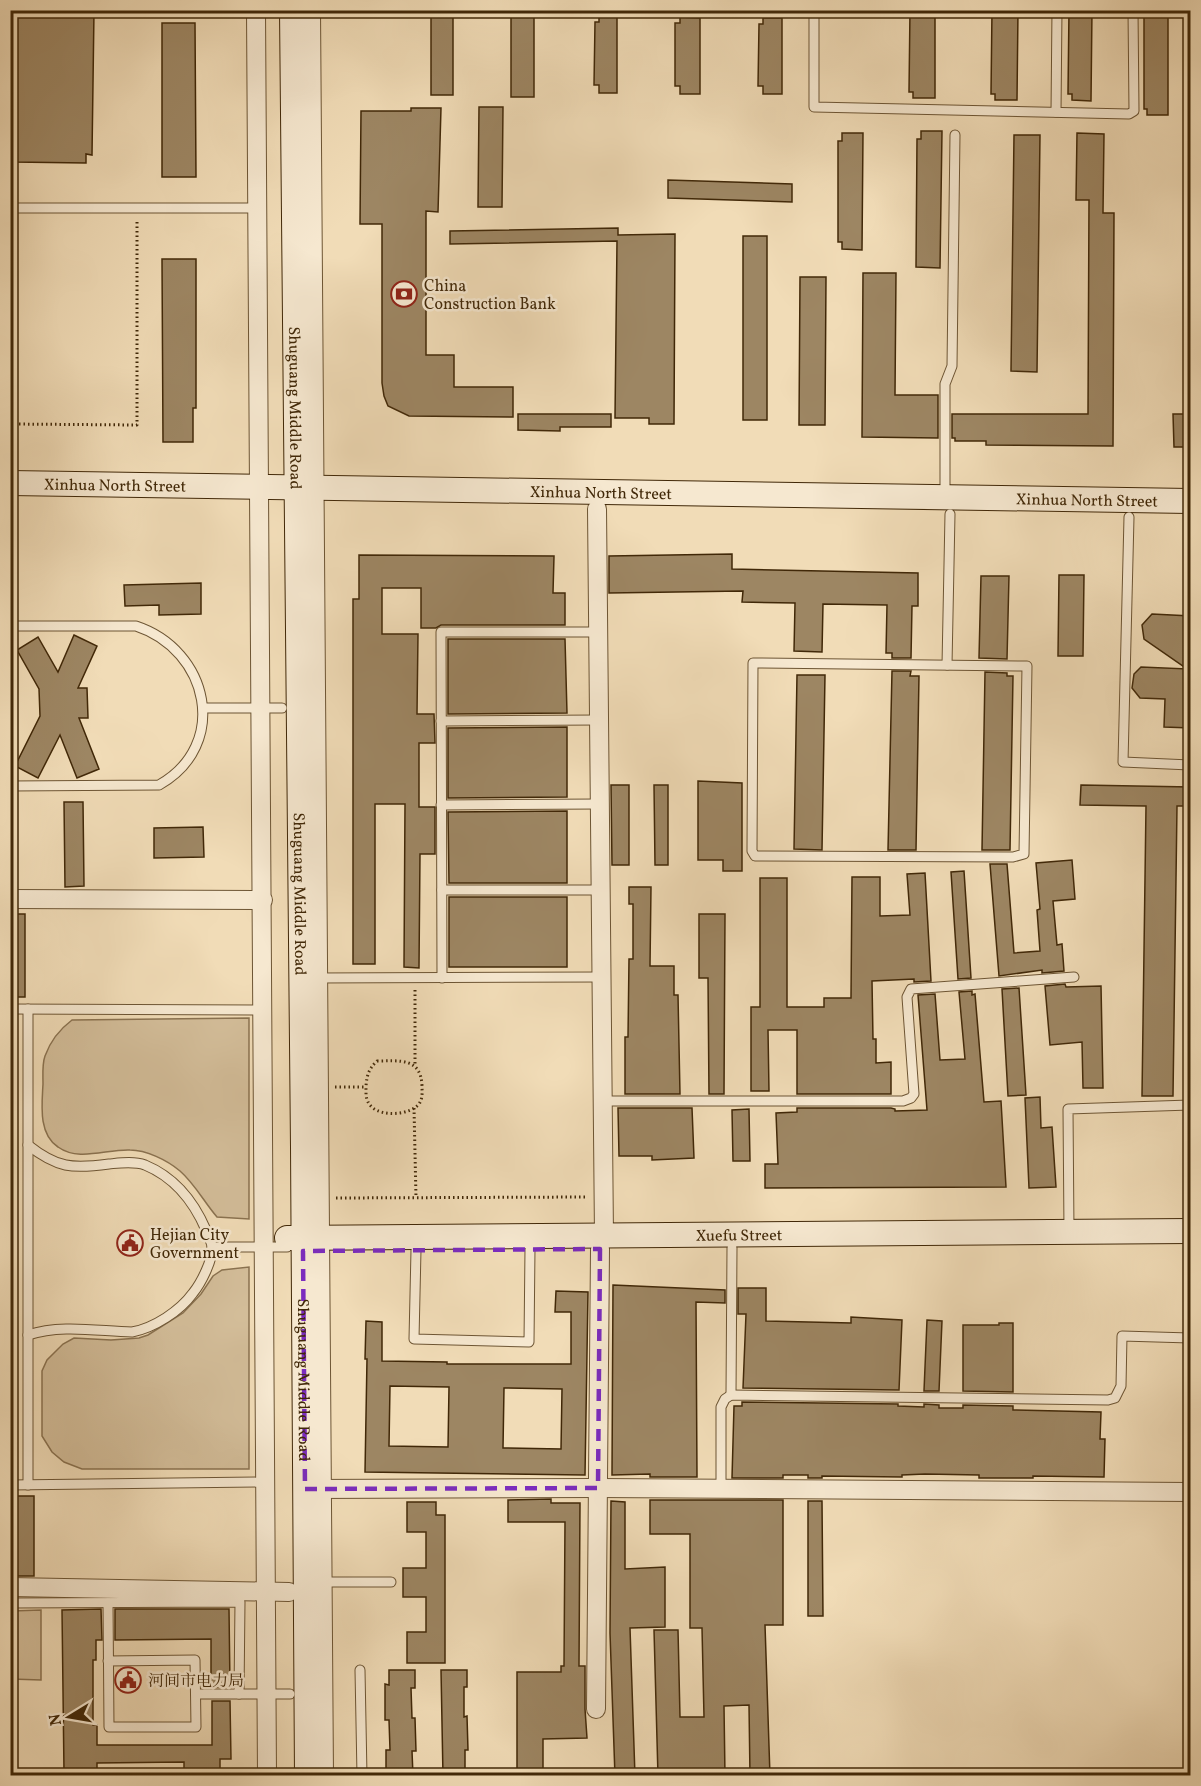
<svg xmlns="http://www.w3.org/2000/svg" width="1201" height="1786" font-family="Vollkorn,'Noto Serif SC',serif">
<rect width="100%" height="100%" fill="#f1dcb7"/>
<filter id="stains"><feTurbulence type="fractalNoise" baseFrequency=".00333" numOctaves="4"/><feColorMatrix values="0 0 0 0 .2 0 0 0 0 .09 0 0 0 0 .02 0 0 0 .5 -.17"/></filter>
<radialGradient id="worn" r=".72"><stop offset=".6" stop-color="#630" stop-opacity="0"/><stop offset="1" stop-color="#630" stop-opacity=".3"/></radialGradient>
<g fill="#d3bd99" stroke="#8a7250" stroke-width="1.5">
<path d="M249,1018v201l-32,-2c-13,-15 -22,-33 -37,-46 -13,-11 -34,-21 -50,-21 -24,-1 -51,12 -72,-3 -20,-13 -16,-43 -15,-63 0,-9 -1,-20 2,-28 5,-14 15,-27 27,-36z"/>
<path d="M249,1267v202h-167l-18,-7 -12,-10 -10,-16v-65l5,-11 16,-16 11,-6 37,2 28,-2 9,-3 35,-22 18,-19 12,-18 9,-6z"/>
<path d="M41,1610v70l-30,-1v-68z"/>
</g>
<g fill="#9d8663" stroke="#412808" stroke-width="1.5" fill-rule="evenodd">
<path d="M10,10l84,1 -2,144 -6,-1v9l-73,-1v-9h-3z"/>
<rect x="431" y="10" width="22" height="85"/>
<rect x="511" y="10" width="23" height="87"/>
<path d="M910,10h25v88h-22v-6h-4z"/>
<path d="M992,10h26l-1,90h-22v-6h-4z"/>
<path d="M1069,10h23l-1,91 -19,-1v-6h-4z"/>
<path d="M1144,10h24v105h-21v-6h-3z"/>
<path d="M599,16h18v77h-18v-8h-5l1,-63h4z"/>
<path d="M680,17l20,1v76h-20v-8h-5v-63h5z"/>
<path d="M763,18h19v76h-19v-8h-5l1,-62h4z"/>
<path d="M162,23h33l1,154h-34z"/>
<path d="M479,107h24l-1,100h-24z"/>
<path d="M411,108h30l-3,104 -12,-1v144h28v32h59v30l-104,-1 -21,-10 -4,-10 -2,-13v-159h-22l1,-113h50z"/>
<path d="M921,131h21l-2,137 -24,-1 1,-128h4z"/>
<path d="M842,133h21l-1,117 -20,-1v-7h-4v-101h4z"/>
<path d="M1077,133l27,1 -1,79h11l-1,233 -127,-1v-4h-31v-3h-3v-24h136l1,-214h-13z"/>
<path d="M1014,135h26l-3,237 -26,-1z"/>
<path d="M668,180l124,4v18l-124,-4z"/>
<path d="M618,228v7l57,-1 -1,190h-25v-6h-34l2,-177 -167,3v-13z"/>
<rect x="743" y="236" width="24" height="184"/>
<path d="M162,259h34v149h-3v34h-30z"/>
<path d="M863,273h33l-1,122h43v43l-76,-1z"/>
<path d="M800,277h26l-1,148h-26z"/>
<path d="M518,414h93v13h-51v4l-42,-1z"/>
<path d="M1173,414h18v33h-17z"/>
<path d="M732,554v15l186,4v33h-6l-1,52h-19v-5h-6l1,-48 -64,-1 -1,48 -28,-1 1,-48 -53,-1 1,-11 -134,2v-37z"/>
<path d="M359,555l195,1 -1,37h12v32h-124l-5,3h-15v-40h-39v46h36l-1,80h17l1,29h-16v64h16v47h-15l-1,114 -15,-1 1,-163h-30v160h-22v-365h6z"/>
<path d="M1059,575h25l-1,81h-25z"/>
<path d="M981,576h28l-2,83 -28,-1z"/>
<path d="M201,583v31l-42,1v-10l-34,1 -1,-21z"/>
<path d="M1152,614l39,2v112l-27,-1 1,-28 -25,-1 -8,-10 2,-14 7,-7 46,2 -43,-30 -2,-14z"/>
<path d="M74,635l23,11 -19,42h9l1,30h-9l20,51 -22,9 -17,-43 -22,43 -23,-12 25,-50 -1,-27 -22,-39 21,-13 20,35z"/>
<path d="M448,639h117l2,74 -119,1z"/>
<path d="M892,671h19l-1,5h9l-3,174h-28z"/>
<path d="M985,672l22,1v3h6l-3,174h-28z"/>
<path d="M797,675h28l-3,175 -28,-1z"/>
<path d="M567,727v70l-119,1v-70z"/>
<path d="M698,781l44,2v88h-19v-11h-25z"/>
<path d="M611,785h18v80h-17z"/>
<path d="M654,785h14v80h-13z"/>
<path d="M1081,785l110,2v19h-14l-4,290h-31l4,-290 -66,-1z"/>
<path d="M64,802h19l1,84 -19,1z"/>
<path d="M567,811v72h-118l-1,-71z"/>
<path d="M203,827l1,30 -50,1v-30z"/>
<path d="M1072,860l3,39 -22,2 4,44 5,-1 2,27 -22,2v-3l-43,6 -9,-112h17l7,89 26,-2 -3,-41 3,-1 -4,-46z"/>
<path d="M964,871l7,107 -13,1 -7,-107z"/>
<path d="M925,873l6,108 -17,1v-3l-42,2 1,58h3v24l15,-1v32h-94v-64h-29l1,61h-18v-84h9v-129h27v129h37v-9h27l1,-121h28v39l30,-1 -3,-41z"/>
<path d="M629,887h22l-1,79h24v29h4l2,99h-55v-57h3l1,-78h4v-55h-4z"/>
<rect x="449" y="897" width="118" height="70"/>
<rect x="10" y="914" width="15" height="83"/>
<path d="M699,914h26l-1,180h-15l-1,-116h-9z"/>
<path d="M1065,984l1,3 35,-1 2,102h-20l-1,-46 -32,3 -5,-59z"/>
<path d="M1019,988l7,107 -18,1 -6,-107z"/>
<path d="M972,991v4l3,-1 9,108 17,-1 5,86 -241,1v-24h13l-2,-51 21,-1v-4h94l4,1v2l32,-1 -9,-115 17,-1 5,66 25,-1 -6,-67z"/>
<path d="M1040,1097l1,31 11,-1 4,60 -27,1 -4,-90z"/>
<path d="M618,1108h74l2,50 -42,2v-4h-33z"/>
<path d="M749,1109l1,52h-17l-1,-51z"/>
<path d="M613,1285l112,5v13l-29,-1 1,175h-47v-3l-38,1z"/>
<path d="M738,1288h28v33l85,2v-6l51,3 -3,70 -156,-2 3,-74h-8z"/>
<path d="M556,1291l32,1 -3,183 -220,-3 2,-113h-2l1,-38 16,1v39l65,1v2h124v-52h-16zM390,1386l59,1 -1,60 -59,-1zM504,1388l58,1 -1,60 -58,-1z"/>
<path d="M927,1320l15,1 -3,70h-15z"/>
<path d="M999,1323h14v69l-50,-1v-66h36z"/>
<path d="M742,1402l156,2v2l26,1v-3l15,1v3h24v-3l50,1v4l88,2 -1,27h5l-1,38 -71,-1v2h-54v-3l-54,-1 -23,1v2l-80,-1v2h-14v-3h-25v3h-51l2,-72h8z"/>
<rect x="10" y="1496" width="24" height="80"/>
<path d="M551,1499v4h29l-1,163h6v43l2,29 -44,1v37h-26v-104h44v-6h3l1,-144h-57v-22z"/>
<path d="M650,1500h133v125h-18l5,151h-20l-1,-71 -25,1 1,70h-67l-4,-146h24l2,87h24l-2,-89h-12v-94h-40z"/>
<path d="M611,1501l14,1v67l40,-2v60l-35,1 5,148h-20l-5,-143z"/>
<path d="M808,1501h14l1,115h-15z"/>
<path d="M407,1502h29v13h9v148h-38v-31h19v-35h-23v-29h23v-36h-19z"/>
<path d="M101,1609l1,31h-6v20h-3v65h4v20h115v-44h18l1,58h-11v17h-36v-14l-87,1v9h-33l-2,-162z"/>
<path d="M115,1609h114l1,78h-19v-48l-96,1z"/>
<path d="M389,1670h26v18h-4l1,30h3l1,33h-4l1,25h-27v-26h4l-1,-30h-4v-36l4,1z"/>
<path d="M441,1670h26v17h-3v30l3,-1 1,34h-3v26h-22z"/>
</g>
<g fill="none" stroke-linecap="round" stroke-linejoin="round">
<g stroke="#6d5534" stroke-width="11">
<g id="lane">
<path d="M814,10v97l315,7 5,-3 -1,-101"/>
<path d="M1056,112l1,-102"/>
<path d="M10,208h248"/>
<path d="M945,495v-111l7,-18 3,-231"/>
<path d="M1129,517l-6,245 67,3"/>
<path d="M10,626h126c73,24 94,119 23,159l-149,1"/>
<path d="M753,663l274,3 -3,188 -11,3 -258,-1 -3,-5z"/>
<path d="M947,665l3,-151"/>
<path d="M204,708h78"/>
<path d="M441,721l158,-1"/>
<path d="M441,805l159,-1"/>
<path d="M442,890h159"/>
<path d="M317,978l285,-1"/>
<path d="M442,978l-1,-346h157"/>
<path d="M10,1009l253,1"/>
<path d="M603,1101h300l8,-3 3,-4 -7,-97 4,-8 163,-12"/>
<path d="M1069,1232l-1,-123 122,-4"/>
<path d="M212,1247h75"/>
<path d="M416,1250l-2,89 115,3 1,-93"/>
<path d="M28,1335c33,-11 69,-4 104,-3 22,-4 48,-21 61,-39 8,-10 20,-33 19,-46 0,-5 -5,-12 -6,-17 -12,-28 -32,-53 -61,-65 -11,-4 -25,-2 -36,-1 -37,5 -52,4 -81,-19"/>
<path d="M731,1395l1,-147"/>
<path d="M10,1485l255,-3"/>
<path d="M28,1485v-476"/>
<path d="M721,1489v-82l4,-8 6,-4 377,5 7,-2 6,-12 1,-50 68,2"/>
<path d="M322,1582h69"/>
<path d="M10,1603l230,-1 -1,92"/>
<path d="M108,1603l1,124h87l-1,-67 -87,1"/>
<path d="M360,1670l2,106"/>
<path d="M196,1694h94"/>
</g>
</g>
<g stroke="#6d5534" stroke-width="20">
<g id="street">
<path d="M256,10l11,1766"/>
<path d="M311,10l13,1766"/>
<path d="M597,509l7,727"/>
<path d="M10,899l253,1"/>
<path d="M310,1489l288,-1 592,4"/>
<path d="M10,1587l279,5"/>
<path d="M596,1709l4,-460"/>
</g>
</g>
<g stroke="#412808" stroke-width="26">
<g id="secondary">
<path id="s1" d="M292,10l11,1137 4,629"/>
<path id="s2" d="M10,483l1180,18"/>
<path id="s3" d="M287,1238l903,-7"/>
</g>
</g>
<g stroke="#412808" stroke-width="3" stroke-dasharray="1.5 3" stroke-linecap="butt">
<path d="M10,424l127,1v-204"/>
<path d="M415,990v76"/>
<path d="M377,1061c22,0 44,-4 45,25 0,6 1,12 -3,18 -9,11 -37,13 -47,3 -7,-6 -6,-14 -6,-21 1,-12 3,-17 11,-25z"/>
<path d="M335,1087h31"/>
<path d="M414,1108l2,90"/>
<path d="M336,1198l251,-1"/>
</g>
<use href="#lane" stroke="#f6e8d0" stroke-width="9"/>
<use href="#street" stroke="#f6e8d0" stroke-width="18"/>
<use href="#secondary" stroke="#f6e8d0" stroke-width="24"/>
</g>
<path fill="none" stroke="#7b2cbf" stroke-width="4.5" stroke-dasharray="12 8" stroke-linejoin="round" d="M600,1249l-2,239 -293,1 -2,-238z"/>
<defs>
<g id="bank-ring" transform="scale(1.35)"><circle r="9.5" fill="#f6e8d0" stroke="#8f2418" stroke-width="1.5"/><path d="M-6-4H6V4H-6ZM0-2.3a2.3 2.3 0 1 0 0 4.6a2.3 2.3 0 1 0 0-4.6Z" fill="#8f2418"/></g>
<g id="civic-ring" transform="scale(1.35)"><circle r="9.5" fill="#f6e8d0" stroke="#8f2418" stroke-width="1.5"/><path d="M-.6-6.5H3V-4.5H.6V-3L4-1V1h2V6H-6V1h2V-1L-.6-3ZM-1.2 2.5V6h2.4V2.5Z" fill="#8f2418"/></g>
</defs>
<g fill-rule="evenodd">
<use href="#bank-ring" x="404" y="294"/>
<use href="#civic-ring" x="130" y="1243"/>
<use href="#civic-ring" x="128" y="1680"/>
</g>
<g text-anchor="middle" stroke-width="5" stroke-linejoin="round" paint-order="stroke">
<g font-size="16" fill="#412808" stroke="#f6e8d0" text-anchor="start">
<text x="424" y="291">China<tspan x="424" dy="18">Construction Bank</tspan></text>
<text x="150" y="1240">Hejian City<tspan x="150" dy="18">Government</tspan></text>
<text x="148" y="1686">河间市电力局</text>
</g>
<g font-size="16" fill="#412808" stroke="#f6e8d0">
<text dy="6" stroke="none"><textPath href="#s1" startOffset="398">Shuguang Middle Road</textPath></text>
<text dy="6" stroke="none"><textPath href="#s2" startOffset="105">Xinhua North Street</textPath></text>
<text dy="6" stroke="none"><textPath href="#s2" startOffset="591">Xinhua North Street</textPath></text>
<text dy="6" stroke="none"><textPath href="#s2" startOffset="1077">Xinhua North Street</textPath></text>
<text dy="6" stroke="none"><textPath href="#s1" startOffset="884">Shuguang Middle Road</textPath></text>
<text dy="6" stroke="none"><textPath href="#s3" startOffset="452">Xuefu Street</textPath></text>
<text dy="6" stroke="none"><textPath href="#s1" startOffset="1370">Shuguang Middle Road</textPath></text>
</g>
</g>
<rect width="1201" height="1786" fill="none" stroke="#f1dcb7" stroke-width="36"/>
<rect x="12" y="12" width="1177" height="1762" fill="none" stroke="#412808" stroke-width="3"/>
<rect x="18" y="18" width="1165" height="1750" fill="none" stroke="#412808" stroke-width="1.5"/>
<g transform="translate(69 1717) rotate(259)" stroke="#f6e8d0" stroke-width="4.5" paint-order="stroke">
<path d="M0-4.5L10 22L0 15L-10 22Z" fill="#412808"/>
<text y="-9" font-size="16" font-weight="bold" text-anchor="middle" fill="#412808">N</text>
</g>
<rect width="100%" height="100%" filter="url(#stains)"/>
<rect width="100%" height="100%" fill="url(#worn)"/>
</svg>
